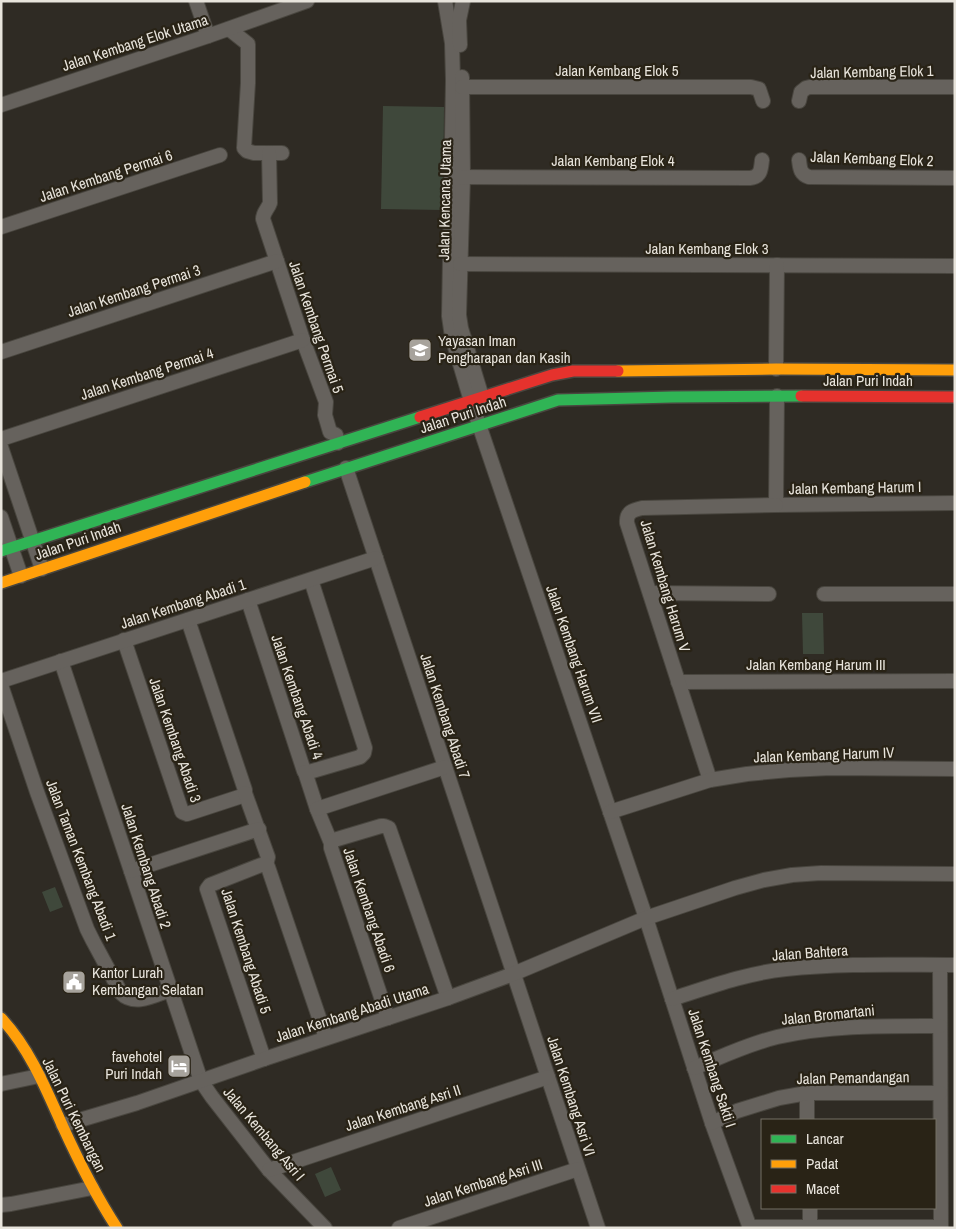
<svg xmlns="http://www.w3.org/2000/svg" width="956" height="1229" font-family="'Archivo Narrow',sans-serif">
<rect width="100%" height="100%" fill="#2f2b24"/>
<g fill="#3f483b">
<path d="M383,106l61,1 -1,103 -62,-1z"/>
<path d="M802,613h21l1,41h-21z"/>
<path d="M55,887l8,20 -13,5 -8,-20z"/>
<path d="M331,1167l10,23 -16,7 -10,-23z"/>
</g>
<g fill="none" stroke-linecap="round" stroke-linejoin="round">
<g stroke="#49463f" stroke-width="16">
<g id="street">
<path d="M196,1l12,35"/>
<path d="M445,1l7,42 1,37 -4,236 3,21 19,64 175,517 66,205 38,105"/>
<path d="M229,29l19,15v39l-4,65 3,3 7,2h28"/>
<path d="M460,45l-1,-25 4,-19"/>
<path d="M462,77l1,100 -4,138 2,13 21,69"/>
<path d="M462,87h289l8,2 4,12"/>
<path d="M799,101l2,-9 5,-4 4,-1h145"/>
<path d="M1,105l207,-69 99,-35"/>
<path d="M269,153l1,50c-2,6 -7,9 -7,16l40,121 23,62 -1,13 5,17 6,3 2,8"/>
<path d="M799,160c1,8 1,14 10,17l146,1"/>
<path d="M453,177l297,1c11,-1 11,-9 12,-18"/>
<path d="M1,227l219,-72"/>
<path d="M460,264l495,2"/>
<path d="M1,352l276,-91"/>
<path d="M776,369l1,-104"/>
<path d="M777,396l-1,109 179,-2"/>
<path d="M1,439l302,-99"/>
<path d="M1,447l41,122"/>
<path d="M346,468l252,760"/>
<path d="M1,517l20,59"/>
<path d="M650,593l119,1"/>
<path d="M824,594h131"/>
<path d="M248,600l56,171 1,1h4l51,-15 4,-4 1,-5 -54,-168"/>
<path d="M124,640l58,172 5,2 55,-18 3,-3v-3l-57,-170"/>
<path d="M61,661l140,420 11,16 57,73 56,58"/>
<path d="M1,681l375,-123"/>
<path d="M678,682l277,-1"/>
<path d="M1,685l36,107 50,137 6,12 28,52c14,14 34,2 49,-3"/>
<path d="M305,772l12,37 14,34"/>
<path d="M710,780l-83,-257c-1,-11 6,-13 15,-15l134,-3"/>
<path d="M245,793l23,64 -2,8"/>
<path d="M317,809l128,-42"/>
<path d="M610,812l100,-32 37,-6 42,-4 42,-2 124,1"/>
<path d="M131,871l128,-42"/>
<path d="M940,965l1,263"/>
<path d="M672,999c37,-12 75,-26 114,-30 56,-6 113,-4 169,-4"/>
<path d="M388,1018l-57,-170v-5l3,-3 47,-14h3l5,2 59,170"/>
<path d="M264,1059l-57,-170 3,-4 51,-20h5l2,2 58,171"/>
<path d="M694,1068c27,-11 54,-24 83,-31 53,-12 108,-11 163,-11"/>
<path d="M1,1084l38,-8"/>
<path d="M807,1093v27"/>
<path d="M712,1123l25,-12 42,-13 28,-5h133"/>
<path d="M63,1125l74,-22 127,-44 184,-61 65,-24 133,-56 89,-30 29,-8 28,-5 29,-2 134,1"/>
<path d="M269,1170l279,-93"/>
<path d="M1,1205l10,-1 81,-16"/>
<path d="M810,1208v18"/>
<path d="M749,1227h192"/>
<path d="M399,1228l179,-59"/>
</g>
</g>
<g stroke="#49463f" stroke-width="14">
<g id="fast">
<path d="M305,482l253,-82 114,-3 129,-1"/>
<path d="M1,551l419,-134"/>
</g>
</g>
<g stroke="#49463f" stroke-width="14">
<g id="slow">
<path d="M618,371l158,-2 179,1"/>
<path d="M1,583l304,-101"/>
<path d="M1,1018c29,31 45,71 62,109 16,35 33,69 54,101"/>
</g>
</g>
<g stroke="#49463f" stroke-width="14">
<g id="jam">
<path d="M801,396l154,1"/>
<path d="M420,417l132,-42 21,-4h45"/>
</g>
</g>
<use href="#street" stroke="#66625d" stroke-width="14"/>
<use href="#fast" stroke="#30b455" stroke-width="11"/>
<use href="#slow" stroke="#ff9f0a" stroke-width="11"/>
<use href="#jam" stroke="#e5322d" stroke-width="11"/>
</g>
<defs>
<g id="school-square" transform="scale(1.25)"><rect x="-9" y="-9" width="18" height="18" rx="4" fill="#a7a39c" stroke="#292316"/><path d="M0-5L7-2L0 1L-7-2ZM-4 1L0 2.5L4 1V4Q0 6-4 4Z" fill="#fff"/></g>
<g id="civic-square" transform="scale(1.25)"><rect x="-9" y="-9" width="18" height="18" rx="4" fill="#a7a39c" stroke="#292316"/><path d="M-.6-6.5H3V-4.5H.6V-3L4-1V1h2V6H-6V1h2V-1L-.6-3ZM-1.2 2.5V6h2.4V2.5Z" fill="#fff"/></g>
<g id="hotel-square" transform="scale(1.25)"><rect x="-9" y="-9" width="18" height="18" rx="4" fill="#a7a39c" stroke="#292316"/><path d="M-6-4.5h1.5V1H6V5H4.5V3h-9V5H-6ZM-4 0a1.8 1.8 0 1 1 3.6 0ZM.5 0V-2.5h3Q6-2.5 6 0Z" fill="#fff"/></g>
</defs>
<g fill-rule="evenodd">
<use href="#school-square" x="420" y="350"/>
<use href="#civic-square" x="74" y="982"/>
<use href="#hotel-square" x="179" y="1066"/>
</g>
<g text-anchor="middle" stroke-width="4.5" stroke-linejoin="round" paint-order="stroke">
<g font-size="15" fill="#e8e4dc" stroke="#292316">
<text transform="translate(135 43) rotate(-18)" y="5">Jalan Kembang Elok Utama</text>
<text x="617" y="76">Jalan Kembang Elok 5</text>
<text transform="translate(872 72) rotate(-1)" y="5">Jalan Kembang Elok 1</text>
<text transform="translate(872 159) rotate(2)" y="5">Jalan Kembang Elok 2</text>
<text x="613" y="166">Jalan Kembang Elok 4</text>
<text transform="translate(106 176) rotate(-18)" y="5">Jalan Kembang Permai 6</text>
<text transform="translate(445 200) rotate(-89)" y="5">Jalan Kencana Utama</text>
<text x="707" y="254">Jalan Kembang Elok 3</text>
<text transform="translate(134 291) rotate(-18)" y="5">Jalan Kembang Permai 3</text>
<text transform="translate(316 327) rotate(71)" y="5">Jalan Kembang Permai 5</text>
<text transform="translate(147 374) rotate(-18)" y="5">Jalan Kembang Permai 4</text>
<text x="868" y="386">Jalan Puri Indah</text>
<text transform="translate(463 415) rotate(-18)" y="5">Jalan Puri Indah</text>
<text transform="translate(855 488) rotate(-1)" y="5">Jalan Kembang Harum I</text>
<text transform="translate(78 541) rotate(-19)" y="5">Jalan Puri Indah</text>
<text transform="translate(665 586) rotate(73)" y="5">Jalan Kembang Harum V</text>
<text transform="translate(183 604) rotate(-18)" y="5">Jalan Kembang Abadi 1</text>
<text transform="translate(574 654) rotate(71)" y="5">Jalan Kembang Harum VII</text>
<text x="816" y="670">Jalan Kembang Harum III</text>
<text transform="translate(297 697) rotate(71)" y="5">Jalan Kembang Abadi 4</text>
<text transform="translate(445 716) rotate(72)" y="5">Jalan Kembang Abadi 7</text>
<text transform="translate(175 740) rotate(71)" y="5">Jalan Kembang Abadi 3</text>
<text transform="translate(824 755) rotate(-2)" y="5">Jalan Kembang Harum IV</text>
<text transform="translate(81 860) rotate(69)" y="5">Jalan Taman Kembang Abadi 1</text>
<text transform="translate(146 866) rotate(72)" y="5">Jalan Kembang Abadi 2</text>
<text transform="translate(369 910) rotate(71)" y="5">Jalan Kembang Abadi 6</text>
<text transform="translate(246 951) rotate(72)" y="5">Jalan Kembang Abadi 5</text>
<text transform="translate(810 953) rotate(-4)" y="5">Jalan Bahtera</text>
<text transform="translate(352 1013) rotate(-18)" y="5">Jalan Kembang Abadi Utama</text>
<text transform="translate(828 1015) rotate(-6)" y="5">Jalan Bromartani</text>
<text transform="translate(712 1068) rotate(72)" y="5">Jalan Kembang Sakti I</text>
<text transform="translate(853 1078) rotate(-1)" y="5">Jalan Pemandangan</text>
<text transform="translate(571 1096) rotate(72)" y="5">Jalan Kembang Asri VI</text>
<text transform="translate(403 1108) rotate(-18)" y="5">Jalan Kembang Asri II</text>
<text transform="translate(74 1115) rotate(64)" y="5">Jalan Puri Kembangan</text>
<text transform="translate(264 1134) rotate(50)" y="5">Jalan Kembang Asri I</text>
<text transform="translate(483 1183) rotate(-18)" y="5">Jalan Kembang Asri III</text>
</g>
<g font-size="15" fill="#e8e4dc" stroke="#292316" text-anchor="start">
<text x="438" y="346">Yayasan Iman<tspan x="438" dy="17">Pengharapan dan Kasih</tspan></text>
<text x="92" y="978">Kantor Lurah<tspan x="92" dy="17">Kembangan Selatan</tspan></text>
<text x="162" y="1062" text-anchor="end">favehotel<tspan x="162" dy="17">Puri Indah</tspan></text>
</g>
</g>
<rect width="956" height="1229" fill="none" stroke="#e8e4dc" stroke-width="5"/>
<rect x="761" y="1119" width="175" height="90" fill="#292316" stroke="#757065"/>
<rect x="771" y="1135" width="25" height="8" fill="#30b455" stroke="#757065"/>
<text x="806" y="1144" font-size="15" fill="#e8e4dc">Lancar</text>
<rect x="771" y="1160" width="25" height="8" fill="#ff9f0a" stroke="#757065"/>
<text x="806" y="1169" font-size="15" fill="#e8e4dc">Padat</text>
<rect x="771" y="1185" width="25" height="8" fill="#e5322d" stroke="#757065"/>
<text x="806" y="1194" font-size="15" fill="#e8e4dc">Macet</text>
</svg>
